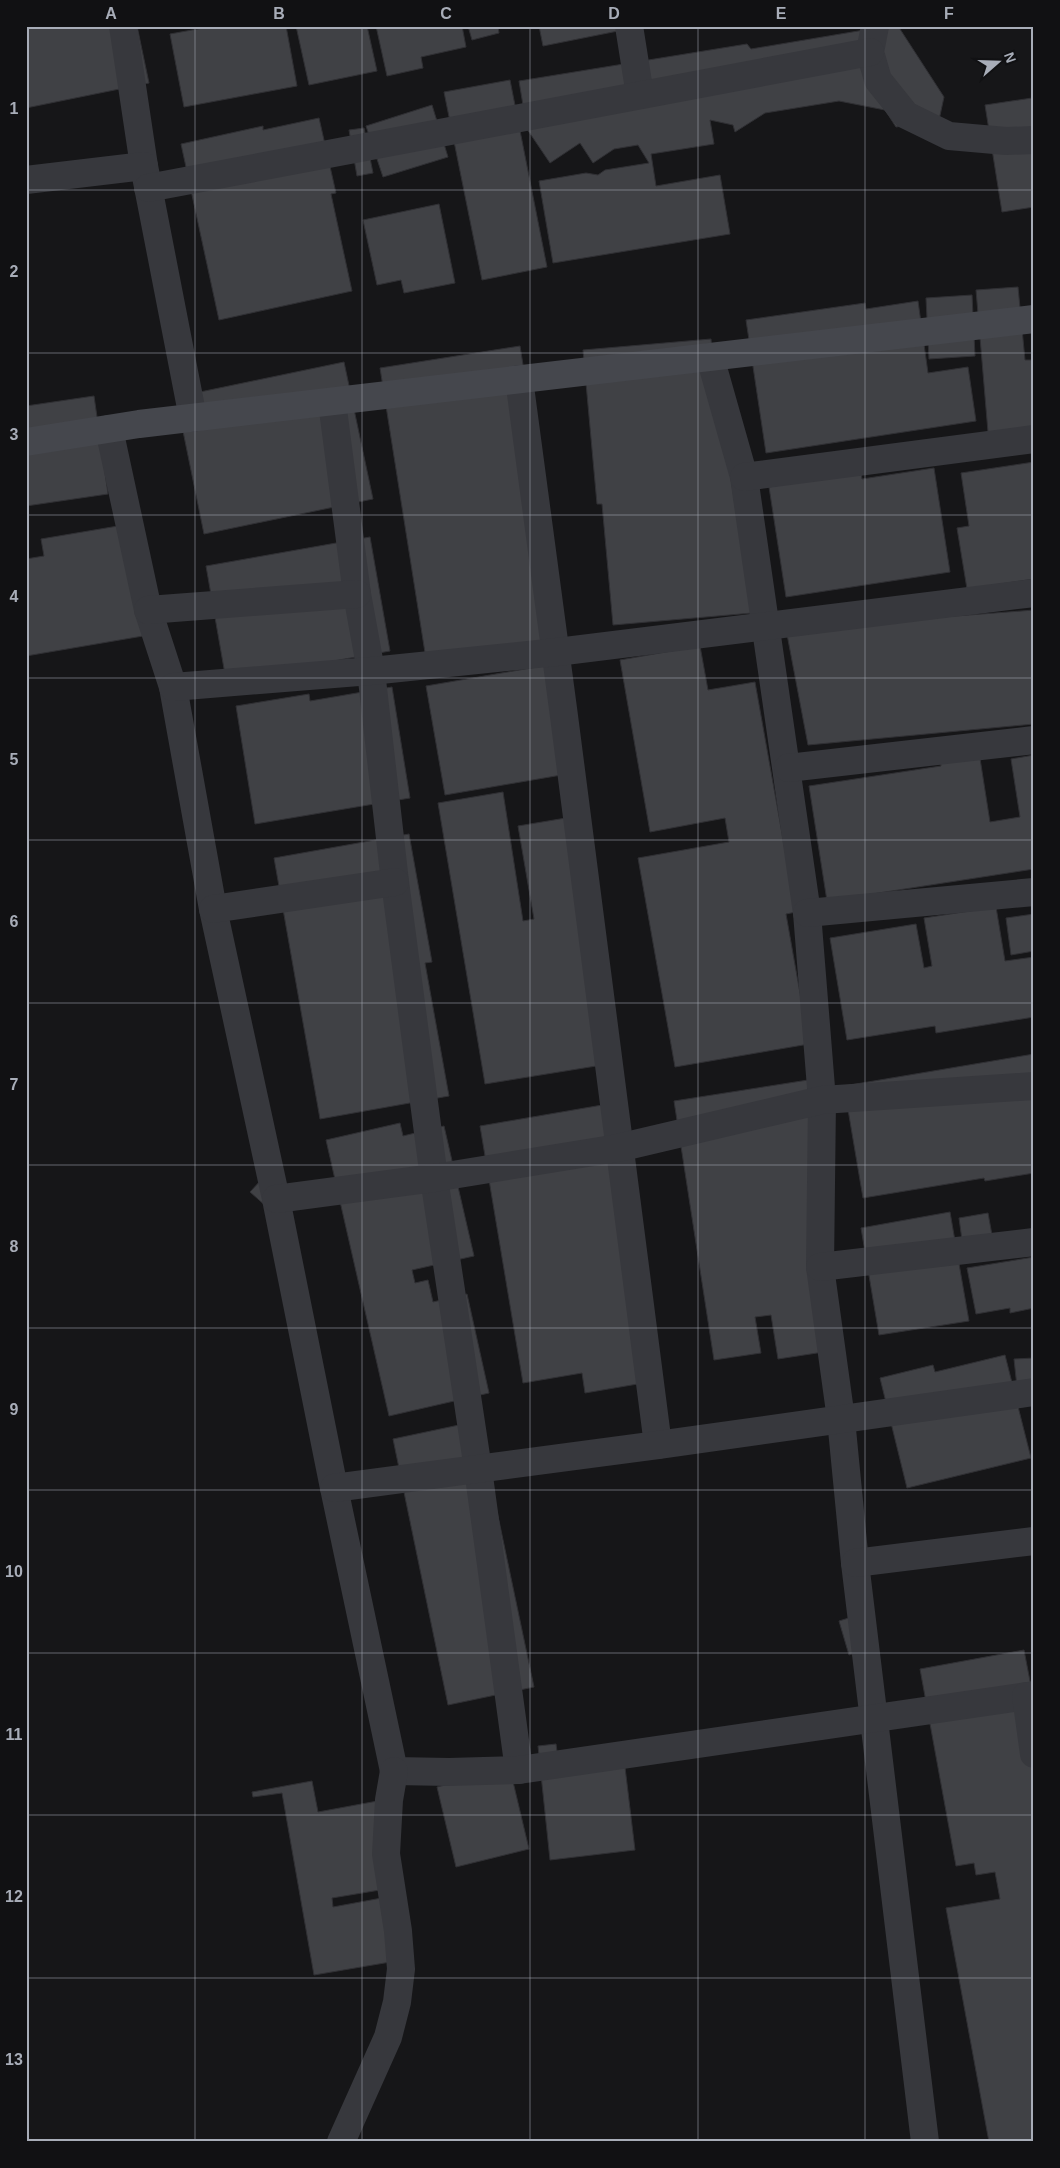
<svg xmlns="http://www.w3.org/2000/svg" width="1060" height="2168" font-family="Helvetica,sans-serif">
<rect width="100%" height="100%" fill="#161618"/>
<g fill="#404145" stroke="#303034">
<path d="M26,26h111l12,57 -123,25z"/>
<path d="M214,26h72l11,60 -113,21 -14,-73z"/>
<path d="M296,26h71l10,45 -68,14z"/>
<path d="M376,26h86l4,21 -45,10 2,11 -36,8z"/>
<path d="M468,26h30l1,7 -27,7z"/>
<path d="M539,26h104l-100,20z"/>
<path d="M888,26h10l46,71 -5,23 -43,7 -11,-17 -46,-9 -74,12 -30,19 -2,-7 -23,-5 4,24 -63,10 5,32 64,-11 10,59 -177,29 -14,-82 47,-8 12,2 7,-5 44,-7 -11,-18 -24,4 -21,14 -13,-20 -30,20 -23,-34 -8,-48 228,-37 4,5z"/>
<path d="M510,80l37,187 -65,13 -38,-188z"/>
<path d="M1032,98l2,109 -32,5 -17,-107z"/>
<path d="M432,105l16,52 -65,20 -17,-51z"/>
<path d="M319,118l17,75 -5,1 21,97 -133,29 -38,-176 82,-18v4z"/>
<path d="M364,128l9,45 -16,3 -8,-46z"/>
<path d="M439,204l16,79 -51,10 -3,-13 -24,5 -14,-65z"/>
<path d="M1018,287l7,73h9v68l-46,4 -12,-142z"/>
<path d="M972,295l3,61 -46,3 -3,-61z"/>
<path d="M918,301l10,72 40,-6 8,54 -210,32 -20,-133 119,-17 1,6z"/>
<path d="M711,339l2,25 39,249 -139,12 -11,-121h-5l-14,-154z"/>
<path d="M520,346l25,156 17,138 -136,19 -46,-291z"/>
<path d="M344,362l29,137 -169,35 -28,-137z"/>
<path d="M94,396l14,98 -82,12v-100z"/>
<path d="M1034,462v117l-67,10 -10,-61 12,-2 -8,-53z"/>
<path d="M934,468l16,104 -164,25 -17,-110 92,-15 1,7z"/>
<path d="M124,525l19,111 -117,20v-97l18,-3 -3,-17z"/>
<path d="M370,537l20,114 -164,29 -20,-114z"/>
<path d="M1034,610v114l-226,21 -22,-116z"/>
<path d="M700,646l8,44 47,-8 41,230 -10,2 23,130 -134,23 -37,-209 91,-16 -4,-24 -75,14 -30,-172z"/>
<path d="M560,663l19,109 -134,23 -19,-109z"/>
<path d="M392,687l18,111 -155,26 -19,-118 73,-12 1,7z"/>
<path d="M979,752l11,70 30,-5 -9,-58 23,-4v114l-207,32 -18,-115 132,-20 -1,-8z"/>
<path d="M503,792l20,129 11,-2 -16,-93 60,-10 43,246 -136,22 -47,-281z"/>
<path d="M409,834l23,128 -7,1 24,133 -129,23 -46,-261z"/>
<path d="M996,907l9,54 29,-4v60l-98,16 -1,-7 -88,14 -17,-102 86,-14 8,44 8,-2 -8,-48z"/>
<path d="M1034,914v37l-23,4 -5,-37z"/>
<path d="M1034,1054v119l-49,8 -1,-3 -121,20 -19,-112z"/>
<path d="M808,1080l35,269 -65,10 -7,-44 -16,2 6,36 -47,7 -40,-259z"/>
<path d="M614,1103l47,277 -76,13 -3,-20 -59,10 -43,-257z"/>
<path d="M400,1123l3,13 41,-10 30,130 -62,14 3,13 13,-3 5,22 34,-8 22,99 -100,23 -63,-276z"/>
<path d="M261,1180l6,27 -17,-15z"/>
<path d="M950,1212l19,109 -90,14 -18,-107z"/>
<path d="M988,1213l4,22 -30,5 -3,-22z"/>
<path d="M1034,1257v51l-24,5v-5l-34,6 -9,-46z"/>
<path d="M1005,1355l26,103 -124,30 -27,-110 53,-13 2,7z"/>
<path d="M1034,1358v28l-17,1 -3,-28z"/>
<path d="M478,1421l56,266 -86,18 -55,-266z"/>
<path d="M865,1613l10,34 -26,8 -10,-34z"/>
<path d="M1024,1650l10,52v440h-45l-43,-234 54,-9 -5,-27 -19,3 -2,-12 -18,3 -36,-197z"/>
<path d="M556,1744l4,31 65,-8 10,83 -85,10 -12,-114z"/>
<path d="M510,1769l19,80 -73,18 -19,-80z"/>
<path d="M312,1781l6,31 65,-12 15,87 -66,11 1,9 65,-12 10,64 -94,16 -32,-182 -29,4 -1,-5z"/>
</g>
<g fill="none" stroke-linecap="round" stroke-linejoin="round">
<g stroke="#37383d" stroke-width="28">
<path d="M123,26l21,140 49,252"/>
<path d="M629,26l11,69"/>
<path d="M875,26l-5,26 8,28 28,35 43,21 57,5 28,-1"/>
<path d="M26,180l118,-14"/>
<path d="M148,188l722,-136"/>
<path d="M710,357l34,120 63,436 15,187 -2,167 21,152 14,144 70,579"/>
<path d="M519,379c49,355 92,711 139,1066"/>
<path d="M332,402l25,192 14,77 24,211 39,296 44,291 41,301"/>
<path d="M109,429l39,181 25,77 40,222 63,290 58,289 60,283 55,1 70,-2 515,-75"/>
<path d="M744,477l290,-38"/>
<path d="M148,610l209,-16"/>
<path d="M173,687l198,-16 186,-19 477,-59"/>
<path d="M788,768l246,-28"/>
<path d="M213,909l182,-27"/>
<path d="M807,913l227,-21"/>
<path d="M276,1199l158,-21 184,-30 204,-48 212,-14"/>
<path d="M820,1267l214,-25"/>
<path d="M334,1488l324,-43 376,-53"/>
<path d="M855,1563l179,-22"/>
<path d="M1026,1696l8,58"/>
<path d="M341,2142l47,-105 9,-35 4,-33 -3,-38 -12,-77 3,-54 5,-29"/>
</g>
<path stroke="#45474d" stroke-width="28" d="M26,442l113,-18 895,-105"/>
</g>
<path fill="none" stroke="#a8adb8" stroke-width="1" stroke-opacity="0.55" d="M195,26v2116M362,26v2116M530,26v2116M698,26v2116M865,26v2116M26,190h1008M26,353h1008M26,515h1008M26,678h1008M26,840h1008M26,1003h1008M26,1165h1008M26,1328h1008M26,1490h1008M26,1653h1008M26,1815h1008M26,1978h1008"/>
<rect width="1060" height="2168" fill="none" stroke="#111113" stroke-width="55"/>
<g transform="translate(998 62) rotate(70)" stroke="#111113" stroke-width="4" paint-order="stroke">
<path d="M0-4L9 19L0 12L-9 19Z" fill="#a8adb8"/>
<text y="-8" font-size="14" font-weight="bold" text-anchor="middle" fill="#a8adb8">N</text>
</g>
<rect x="28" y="28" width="1004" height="2112" fill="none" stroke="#a8adb8" stroke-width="2"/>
<g font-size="16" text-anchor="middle" font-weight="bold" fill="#a8adb8">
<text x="111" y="19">A</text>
<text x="279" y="19">B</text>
<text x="446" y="19">C</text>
<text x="614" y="19">D</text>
<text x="781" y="19">E</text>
<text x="949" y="19">F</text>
<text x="14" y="114">1</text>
<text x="14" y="277">2</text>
<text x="14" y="440">3</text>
<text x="14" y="602">4</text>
<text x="14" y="765">5</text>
<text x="14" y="927">6</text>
<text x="14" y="1090">7</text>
<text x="14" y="1252">8</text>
<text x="14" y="1415">9</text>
<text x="14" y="1577">10</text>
<text x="14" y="1740">11</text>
<text x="14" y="1902">12</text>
<text x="14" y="2065">13</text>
</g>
</svg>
